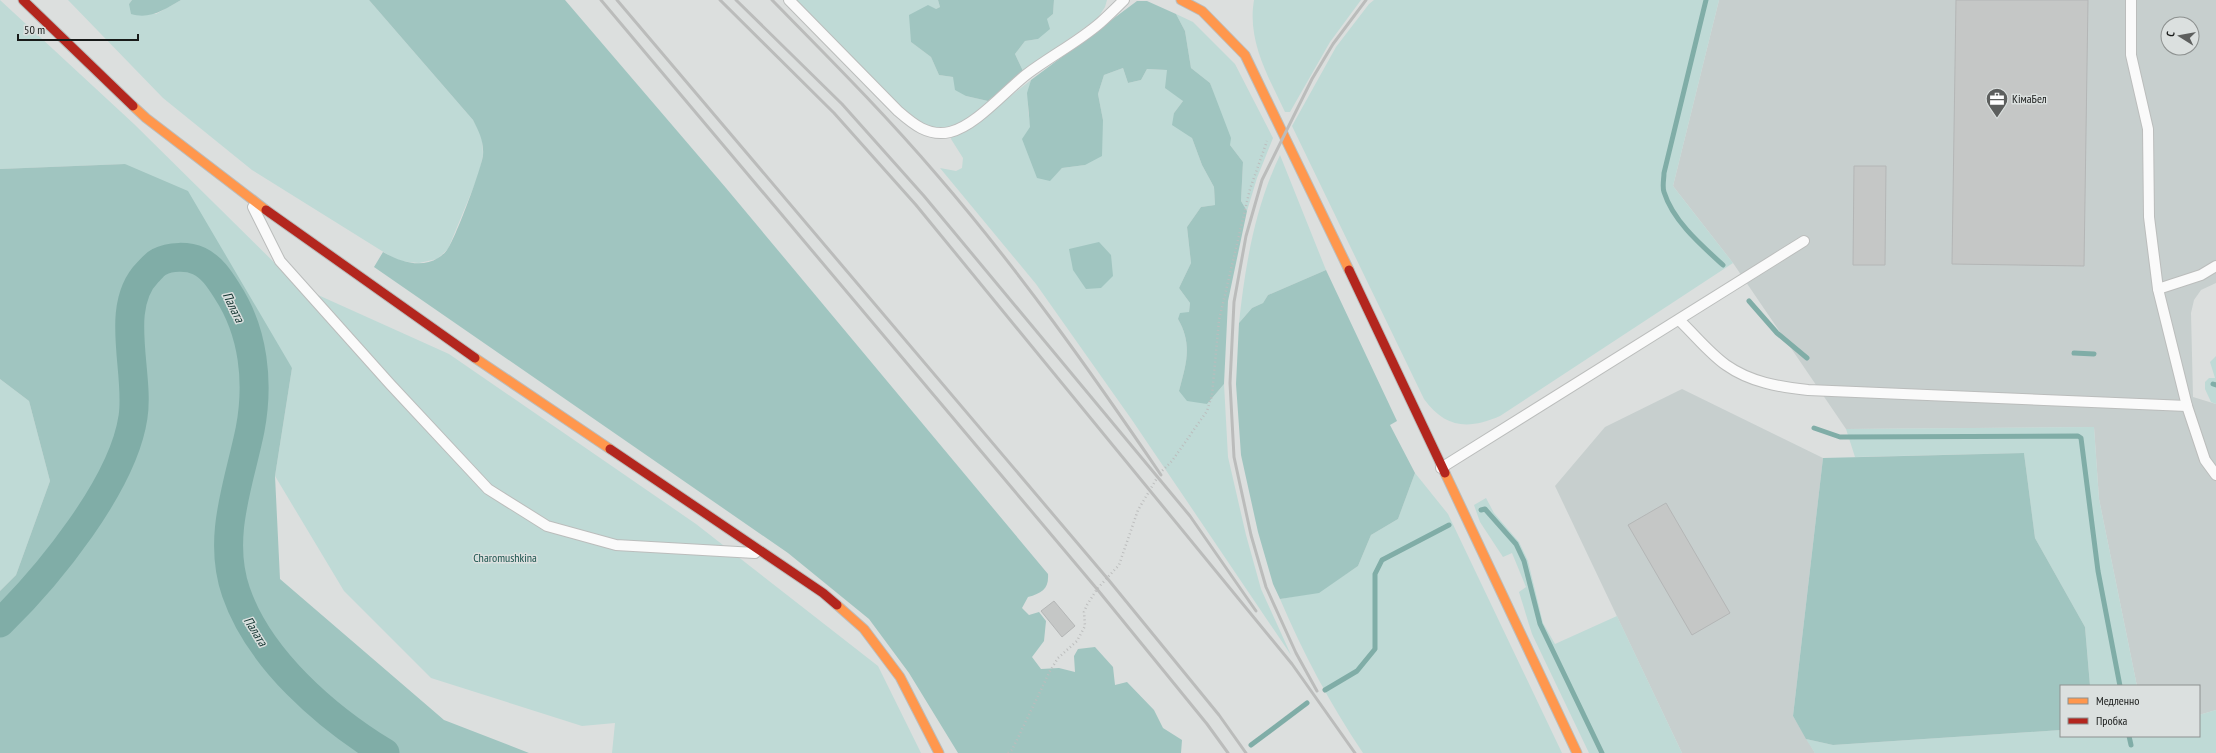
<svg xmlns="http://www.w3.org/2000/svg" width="2216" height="753" font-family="'PT Sans Narrow',sans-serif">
<rect width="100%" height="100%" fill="#dcdfde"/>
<g fill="#c7cfce" fill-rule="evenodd">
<path d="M1719,0h497v283l-15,7 -7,10 -3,13 2,84 23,7v306l-17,5v-29h-62l-38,-187 -5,-72 -248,2 -113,-166 -60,-77zM2168,24h24v24h-24z"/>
<path d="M1682,389l141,69 -30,258 22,37h-133l-127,-267 50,-59z"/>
</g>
<g fill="#bfdad6">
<path d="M0,0l134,124 164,162 151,68 247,170 182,142 43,87h-309l3,-30 -33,3 -151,-48 -87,-87 -69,-115 17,-108 -167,-204 -125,5z"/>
<path d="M68,0h64l-3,4 27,10 25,-14h188l104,120 9,16 1,19 -4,19 -31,75 -11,10 -18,4 -21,-2 -146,-91 -89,-72z"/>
<path d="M795,0h143l2,7 -4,2 -25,33 20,15 8,18 14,2 13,19 22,5 -14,13 -18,11 -9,3 -11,1 -12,-3 -23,-18z"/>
<path d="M1054,0h53l-2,7 -8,12 -74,52 -8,-17 10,-13 13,-2 9,-20 6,-5z"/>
<path d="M1254,0h107l-31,42 -40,70h-5c-17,-36 -38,-71 -31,-112z"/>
<path d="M1374,0h345l-46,186 60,77 -233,153c-32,14 -55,12 -76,-17l-132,-273 44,-79 33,-43z"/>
<path d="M1176,14l17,8 42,42 38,74 -16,40 -10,33 -6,-10 2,-39 -13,-17 -20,-62 -19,-15 -6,-37z"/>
<path d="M1123,68l5,15 13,-3 6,-11 20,1 16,31 -9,12 18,25 10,27 12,22 1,18 -14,2 -14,20 4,36 -12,25 11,15 -1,9 -11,7c15,26 8,45 1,72l28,13 17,-20 4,73 18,78 15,54 30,66 -159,-235 -96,-136 -96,-116 16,3 6,-3 1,-10 -12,-19 1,-4 27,-14 52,-41c-10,35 6,68 19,100l12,-12 23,-3 18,-45 -5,-26 6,-19z"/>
<path d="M1280,155l46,115 -58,25 -5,8 -11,5 -13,15c6,-57 16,-116 41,-168z"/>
<path d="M2216,356v48l-5,-2 -6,-13v-7l4,-4h6l-5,-16z"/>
<path d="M0,379l29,22 21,80 -34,94 -16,16z"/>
<path d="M2094,427l5,72 38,187h-47l-5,-59 -50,-89 -11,-85 -169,4 -9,-28z"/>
<path d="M1415,473l33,41 114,239h-199c-33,-49 -60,-100 -83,-154l39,-7 39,-26 13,-31 27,-16z"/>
<path d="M1486,498l8,15 25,29 9,19 15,62 12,21 62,-28 65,137h-93l-57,-119 -13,-42 7,-5 -14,-34 -9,4 -23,-35 -6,-17z"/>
<path d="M2216,710v43h-401l-9,-14 27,6 228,-15v6h138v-21z"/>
</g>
<g fill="#a0c5c0">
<path d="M132,0h49c-16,9 -31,20 -50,14l-2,-10z"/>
<path d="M369,0h196l161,188 322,386c1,15 -6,19 -20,23l-6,11 7,7 10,-3 7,9 -2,20 -12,16 9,12 18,-1 16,4 -1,-16 4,-7 17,-2 18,20 2,18 12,-3 27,28 9,18 19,12 -1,13h-223l-49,-80 -40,-54 -81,-66 -414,-286 9,-15c15,9 38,17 55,6 3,-2 7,-5 9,-8 8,-10 35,-83 36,-95 1,-14 -4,-23 -10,-35z"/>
<path d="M938,0h116l-1,14 -6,5 3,10 -12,10 -13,2 -10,13 8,17 -35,30 -22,-5 -11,-6 -2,-13 -14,-2 -8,-18 -20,-15 -2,-27 19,-10 8,4 4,-2z"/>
<path d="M1137,1h10l29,13 9,17 6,37 19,15 21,55 -1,7 13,17 -2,39 6,10 -19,90 -4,83 -17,20 -20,-3 -8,-10c7,-27 14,-46 -1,-72l2,-6 9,-1 1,-9 -11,-15 12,-25 -4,-36 14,-20 14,-2 -1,-18 -12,-22 -10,-27 -20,-13 2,-12 9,-12 -18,-13 2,-18 -20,-1 -6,11 -13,3 -5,-15 -19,7 -6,19 5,26 -1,36 -17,9 -23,3 -12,13 -13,-3 -15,-39 8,-12 -3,-34 4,-13z"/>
<path d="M125,164l63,27 104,177 -17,108 5,103 164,141 85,33h-529v-162l16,-16 34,-94 -21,-80 -29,-22v-210z"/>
<path d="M1099,242l12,13 2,21 -12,12 -15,1 -13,-19 -4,-21z"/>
<path d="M1326,270l71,151 -7,4 25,48 -17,46 -27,16 -13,31 -39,27 -39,6 -7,-15 -15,-52 -17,-77 -5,-71 3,-61 13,-15 11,-5 5,-8z"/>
<path d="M2024,453l11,85 50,89 5,59h-29v44l-228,15 -27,-6 -13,-23 30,-258z"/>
</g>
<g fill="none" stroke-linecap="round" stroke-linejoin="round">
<g stroke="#80ada7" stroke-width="5">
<path d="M1706,0l-42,173c0,6 -2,13 0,19 9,29 37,53 59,73"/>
<path d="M1749,301l28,32 30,25"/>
<path d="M2074,353l20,1"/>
<path d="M2213,384l3,1"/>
<path d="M1814,428l26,9 238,-1 3,2 17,133 22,115"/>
<path d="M1481,510l4,-1 31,35 8,17 16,63 62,129"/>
<path d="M1325,690l32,-19 18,-22v-75l7,-14 67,-35"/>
<path d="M2129,736l2,9"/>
<path d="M1251,745l56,-42"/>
</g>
<path stroke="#80ada7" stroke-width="29" d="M0,623c48,-47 123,-138 133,-206 7,-44 -20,-110 15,-145 3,-3 7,-8 11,-10 11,-6 29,-6 40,-1 13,6 21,19 28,30 27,41 32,92 23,139 -11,54 -33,107 -14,162 23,67 90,125 149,161"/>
</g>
<g fill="#c5c7c6" stroke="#b4b6b6">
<path d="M1956,0h132l-4,266 -132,-2z"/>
<path d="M1854,166h32l-1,99h-32z"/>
<path d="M1666,503l64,110 -38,22 -64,-110z"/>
<path d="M1054,601l21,25 -13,11 -21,-26z"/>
</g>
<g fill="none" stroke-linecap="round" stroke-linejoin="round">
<g stroke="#bbbdbc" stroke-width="12">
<g id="lane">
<path d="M789,0l109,111c15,13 30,26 52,21 26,-6 56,-42 77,-58 24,-18 51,-32 73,-51 8,-7 16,-15 24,-23"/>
<path d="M2131,0v55l17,74 1,88 9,72 29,117 18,54 11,15"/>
<path d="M253,207l27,54 110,123 98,105 59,37 69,19 139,8"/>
<path d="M2158,289l43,-14 15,-9"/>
<path d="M1679,320c15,14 30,33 47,45 24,17 53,22 82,25l379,16"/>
<path d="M1441,468l363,-227"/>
</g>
</g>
<g stroke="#bbbdbc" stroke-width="11">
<g id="slow">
<path d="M1181,0l21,11 43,44 104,215"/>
<path d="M133,106l13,12 120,92"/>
<path d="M475,358l135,91"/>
<path d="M1445,473l132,280"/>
<path d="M837,605l27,24 36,48 39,76"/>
</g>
</g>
<g stroke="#bbbdbc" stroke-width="11">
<g id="jam">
<path d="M23,0l110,106"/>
<path d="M266,210l209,148"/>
<path d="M1349,270l96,203"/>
<path d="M610,449l213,144 14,12"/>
</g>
</g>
<path stroke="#bcbdbd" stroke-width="2.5" stroke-dasharray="1 3" stroke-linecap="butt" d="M1008,753l4,-3 38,-79 8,-13 19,-17 8,-15 -1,-14 3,-7 10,-16 22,-24 19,-55 22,-37 12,-12 35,-50 5,-16 7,-75 31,-131 17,-48"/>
<use href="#lane" stroke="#fafafa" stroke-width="10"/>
<use href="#slow" stroke="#ff974d" stroke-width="9"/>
<use href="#jam" stroke="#b3261e" stroke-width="9"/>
<g stroke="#bbbcbb" stroke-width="3">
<path d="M601,0l496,589 110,135 21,29"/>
<path d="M617,0l490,578 112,137 27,38"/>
<path d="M720,0l114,113 82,92 376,459 63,89"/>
<path d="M736,0l106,104 82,92 266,320 66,95"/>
<path d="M772,0c56,57 113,114 165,175 82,95 154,197 224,300"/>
<path d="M1317,691l-21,-38 -30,-66 -15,-52 -17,-78 -4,-74 4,-81 12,-66 16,-56 50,-101 21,-35 33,-44"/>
</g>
</g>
<defs>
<g id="office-pin" transform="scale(1.15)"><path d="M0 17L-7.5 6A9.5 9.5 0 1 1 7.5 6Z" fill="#5d5f5e" stroke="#dbe0df"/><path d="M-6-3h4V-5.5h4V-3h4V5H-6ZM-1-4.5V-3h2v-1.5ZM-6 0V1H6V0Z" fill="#fff"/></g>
</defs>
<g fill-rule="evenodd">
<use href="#office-pin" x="1997" y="99"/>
</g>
<g text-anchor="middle" stroke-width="3" stroke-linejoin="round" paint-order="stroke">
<g font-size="12" fill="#181a19" stroke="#dbe0df" text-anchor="start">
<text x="2012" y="103">КімаБел</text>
</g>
<g font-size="12" fill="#1a524c" stroke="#dbe0df">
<text x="505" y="562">Charomushkina</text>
</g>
<g font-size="13" font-style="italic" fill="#143531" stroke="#dbe0df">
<text transform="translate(234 307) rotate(64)" y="5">Палата</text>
<text transform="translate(256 631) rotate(58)" y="5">Палата</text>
</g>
</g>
<rect x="2060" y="685" width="140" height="52" fill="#dbe0df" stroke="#8d9190"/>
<rect x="2068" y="698" width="20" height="6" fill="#ff974d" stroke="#8d9190"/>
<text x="2096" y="705" font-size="12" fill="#181a19">Медленно</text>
<rect x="2068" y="718" width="20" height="6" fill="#b3261e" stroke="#8d9190"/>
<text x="2096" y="725" font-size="12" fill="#181a19">Пробка</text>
<g transform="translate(2180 36) rotate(281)"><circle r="19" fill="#dbe0df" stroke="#8d9190"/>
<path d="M0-3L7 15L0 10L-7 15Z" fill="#5d5f5e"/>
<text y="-6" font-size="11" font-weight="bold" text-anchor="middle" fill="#181a19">С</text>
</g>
<path d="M18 34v6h120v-6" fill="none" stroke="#181a19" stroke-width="2"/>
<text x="24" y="34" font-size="12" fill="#181a19" stroke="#dbe0df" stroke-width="3" paint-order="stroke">50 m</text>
</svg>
